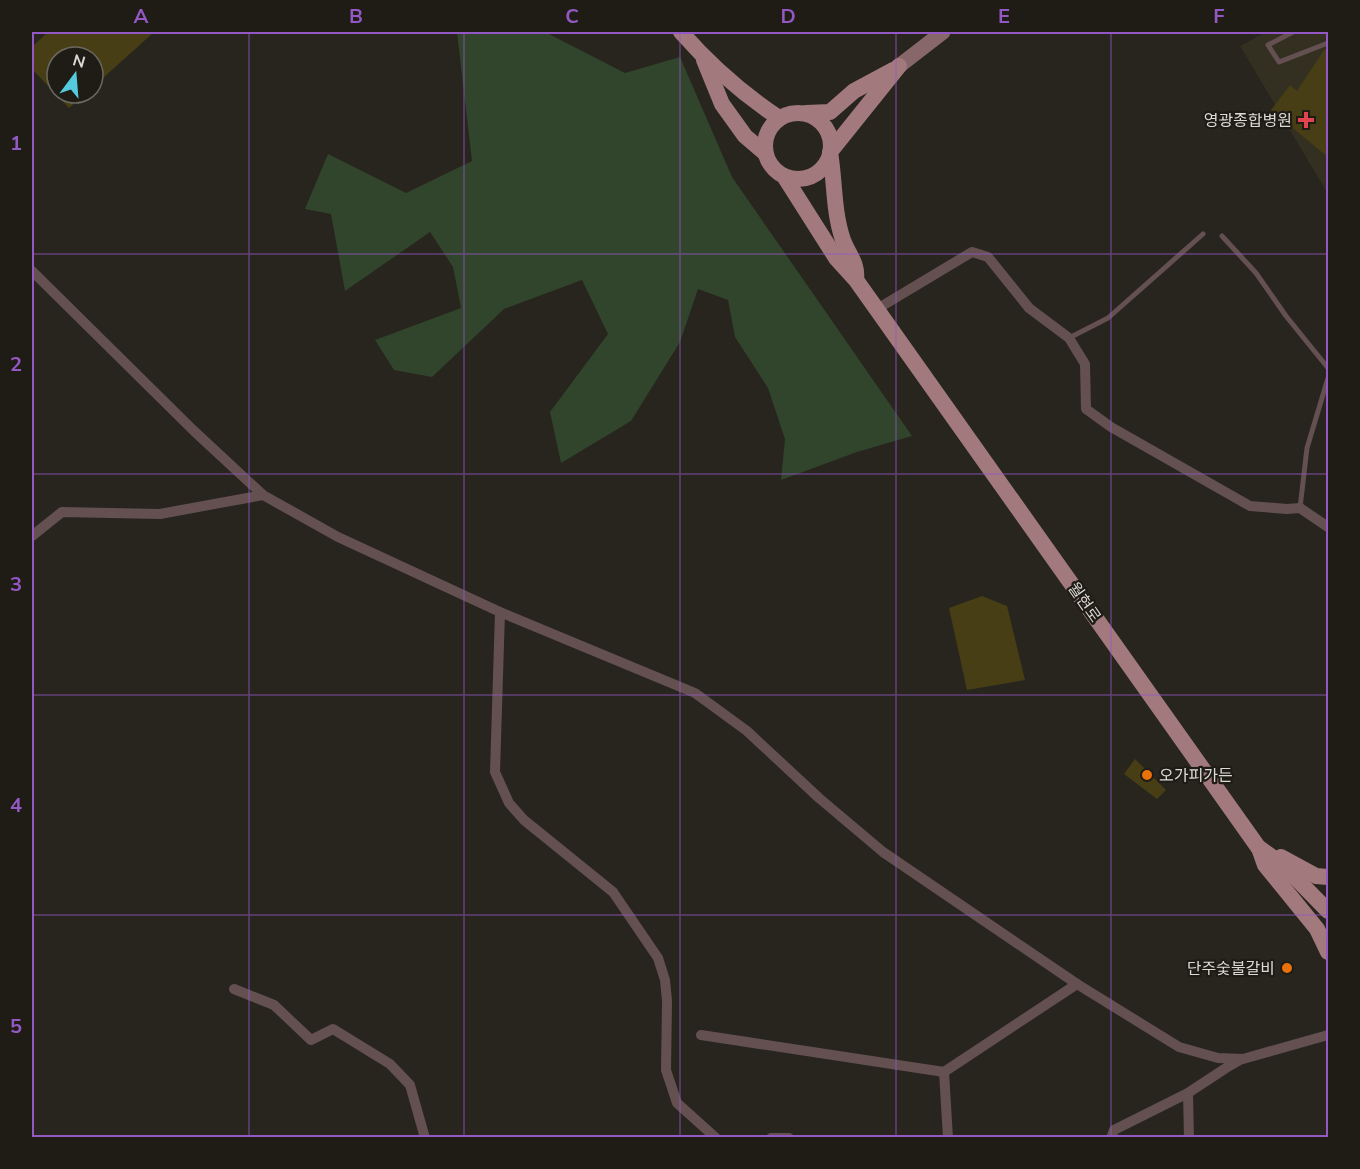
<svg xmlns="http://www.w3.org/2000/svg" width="1360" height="1169" font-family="Mulish,'Noto Sans KR',sans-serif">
<rect width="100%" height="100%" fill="#27251e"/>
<path fill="#332f21" d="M1266,32h62v162l-88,-148z"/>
<path fill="#30452b" d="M457,32h88l80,41 55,-16 52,120 180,259 -55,16 -76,28 4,-41 -17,-51 -33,-51 -7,-37 -30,-11 -18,53 -49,79 -70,42 -11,-51 58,-78 -26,-54 -78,29 -72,68 -38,-7 -19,-30 86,-32 -8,-41 -23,-35 -85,59 -14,-77 -26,-5 23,-55 78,39 66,-32z"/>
<g fill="#483e15">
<path d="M48,32h106l-61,55v-30h-36v36h29l-17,15 -37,-39v-22z"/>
<path d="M1329,48v110l-58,-48 19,-25 7,6 27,-41z"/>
<path d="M982,596l25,10 18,74 -58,10 -18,-82z"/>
<path d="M1135,759l31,31 -9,9 -33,-25z"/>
</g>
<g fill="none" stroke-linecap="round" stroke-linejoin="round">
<g stroke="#645051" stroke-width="5">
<path d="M1293,32l-25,13 11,17 49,-19"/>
<path d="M32,33v-1"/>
<path d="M1222,236l34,37 30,43 42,52"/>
<path d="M1069,338l39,-20 95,-84"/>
<path d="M1300,508l7,-60 21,-70"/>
</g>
<g stroke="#645051" stroke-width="10">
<path d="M32,271l162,160 69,64 75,42 162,75 195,81 52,38 72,67 64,54 194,132 102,63 39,11 25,1 85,-24"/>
<path d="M877,309l95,-57 16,5 41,51 40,30 16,26 1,45 25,18 139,79 37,3 13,-1 28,19"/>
<path d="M32,536l30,-24 98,2 103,-19"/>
<path d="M500,612l-5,160 14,31 15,17 89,72 45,66 7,22 2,21 -1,69 11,33 39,35"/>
<path d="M234,989l40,16 37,35 22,-11 57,35 20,21 15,53"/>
<path d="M701,1035l243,37"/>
<path d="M1188,1093l1,45"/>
<path d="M771,1138h18"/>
<path d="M948,1138l-4,-66 133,-88"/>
<path d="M1111,1138l3,-8 74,-37 38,-25 14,-8"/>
</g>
<path stroke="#87676a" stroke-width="15" d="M899,66l44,-34"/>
<g stroke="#a2797c" stroke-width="16">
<path d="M681,32c28,32 62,62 98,86"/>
<path d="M704,60l18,44 23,32 21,18"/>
<path d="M806,113l24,-1 24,-21 39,-21"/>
<circle cx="798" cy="146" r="33"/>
<path d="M784,176l52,82 20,22 402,567 25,18 45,46"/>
<path d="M856,279c2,-16 -8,-25 -13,-39 -10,-29 -8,-59 -13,-88l69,-86"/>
<path d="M1259,848l6,17 52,64 11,23"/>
<path d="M1281,857l35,19 12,1"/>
</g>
</g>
<path fill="none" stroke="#9358c4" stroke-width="1.5" stroke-opacity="0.55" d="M249,32v1106M464,32v1106M680,32v1106M896,32v1106M1111,32v1106M32,254h1296M32,474h1296M32,695h1296M32,915h1296"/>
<path fill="#e0444e" stroke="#1e1c14" stroke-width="2" d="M1303 111h6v6h6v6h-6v6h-6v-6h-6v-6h6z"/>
<g fill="#e8710a" stroke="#1e1c14" stroke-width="2">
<circle cx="1147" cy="775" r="6"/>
<circle cx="1287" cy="968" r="6"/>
</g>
<g text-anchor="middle" stroke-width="4.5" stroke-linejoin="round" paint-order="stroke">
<g font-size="16" fill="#dcdad5" stroke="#1e1c14" text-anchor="end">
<text x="1292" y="126">영광종합병원</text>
<text x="1159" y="781" text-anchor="start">오가피가든</text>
<text x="1275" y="974">단주숯불갈비</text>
</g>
<g font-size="16" fill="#dcdad5" stroke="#1e1c14">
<text transform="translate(1085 602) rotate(55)" y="6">월현로</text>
</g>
</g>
<rect width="1360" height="1169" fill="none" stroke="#1e1c14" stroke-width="66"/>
<g transform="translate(75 75) rotate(16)"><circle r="28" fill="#1e1c14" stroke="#6a6861" stroke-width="1.5"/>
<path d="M0-4.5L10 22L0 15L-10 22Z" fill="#54cade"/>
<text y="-9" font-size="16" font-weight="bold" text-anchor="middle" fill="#dcdad5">N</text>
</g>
<rect x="33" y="33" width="1294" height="1103" fill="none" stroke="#9358c4" stroke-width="2"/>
<g font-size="20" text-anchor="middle" font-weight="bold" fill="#9358c4">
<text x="141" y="23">A</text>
<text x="356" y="23">B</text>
<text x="572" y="23">C</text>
<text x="788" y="23">D</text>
<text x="1004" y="23">E</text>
<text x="1219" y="23">F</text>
<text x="16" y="150">1</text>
<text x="16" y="371">2</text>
<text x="16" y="591">3</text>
<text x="16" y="812">4</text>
<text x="16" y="1033">5</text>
</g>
</svg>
